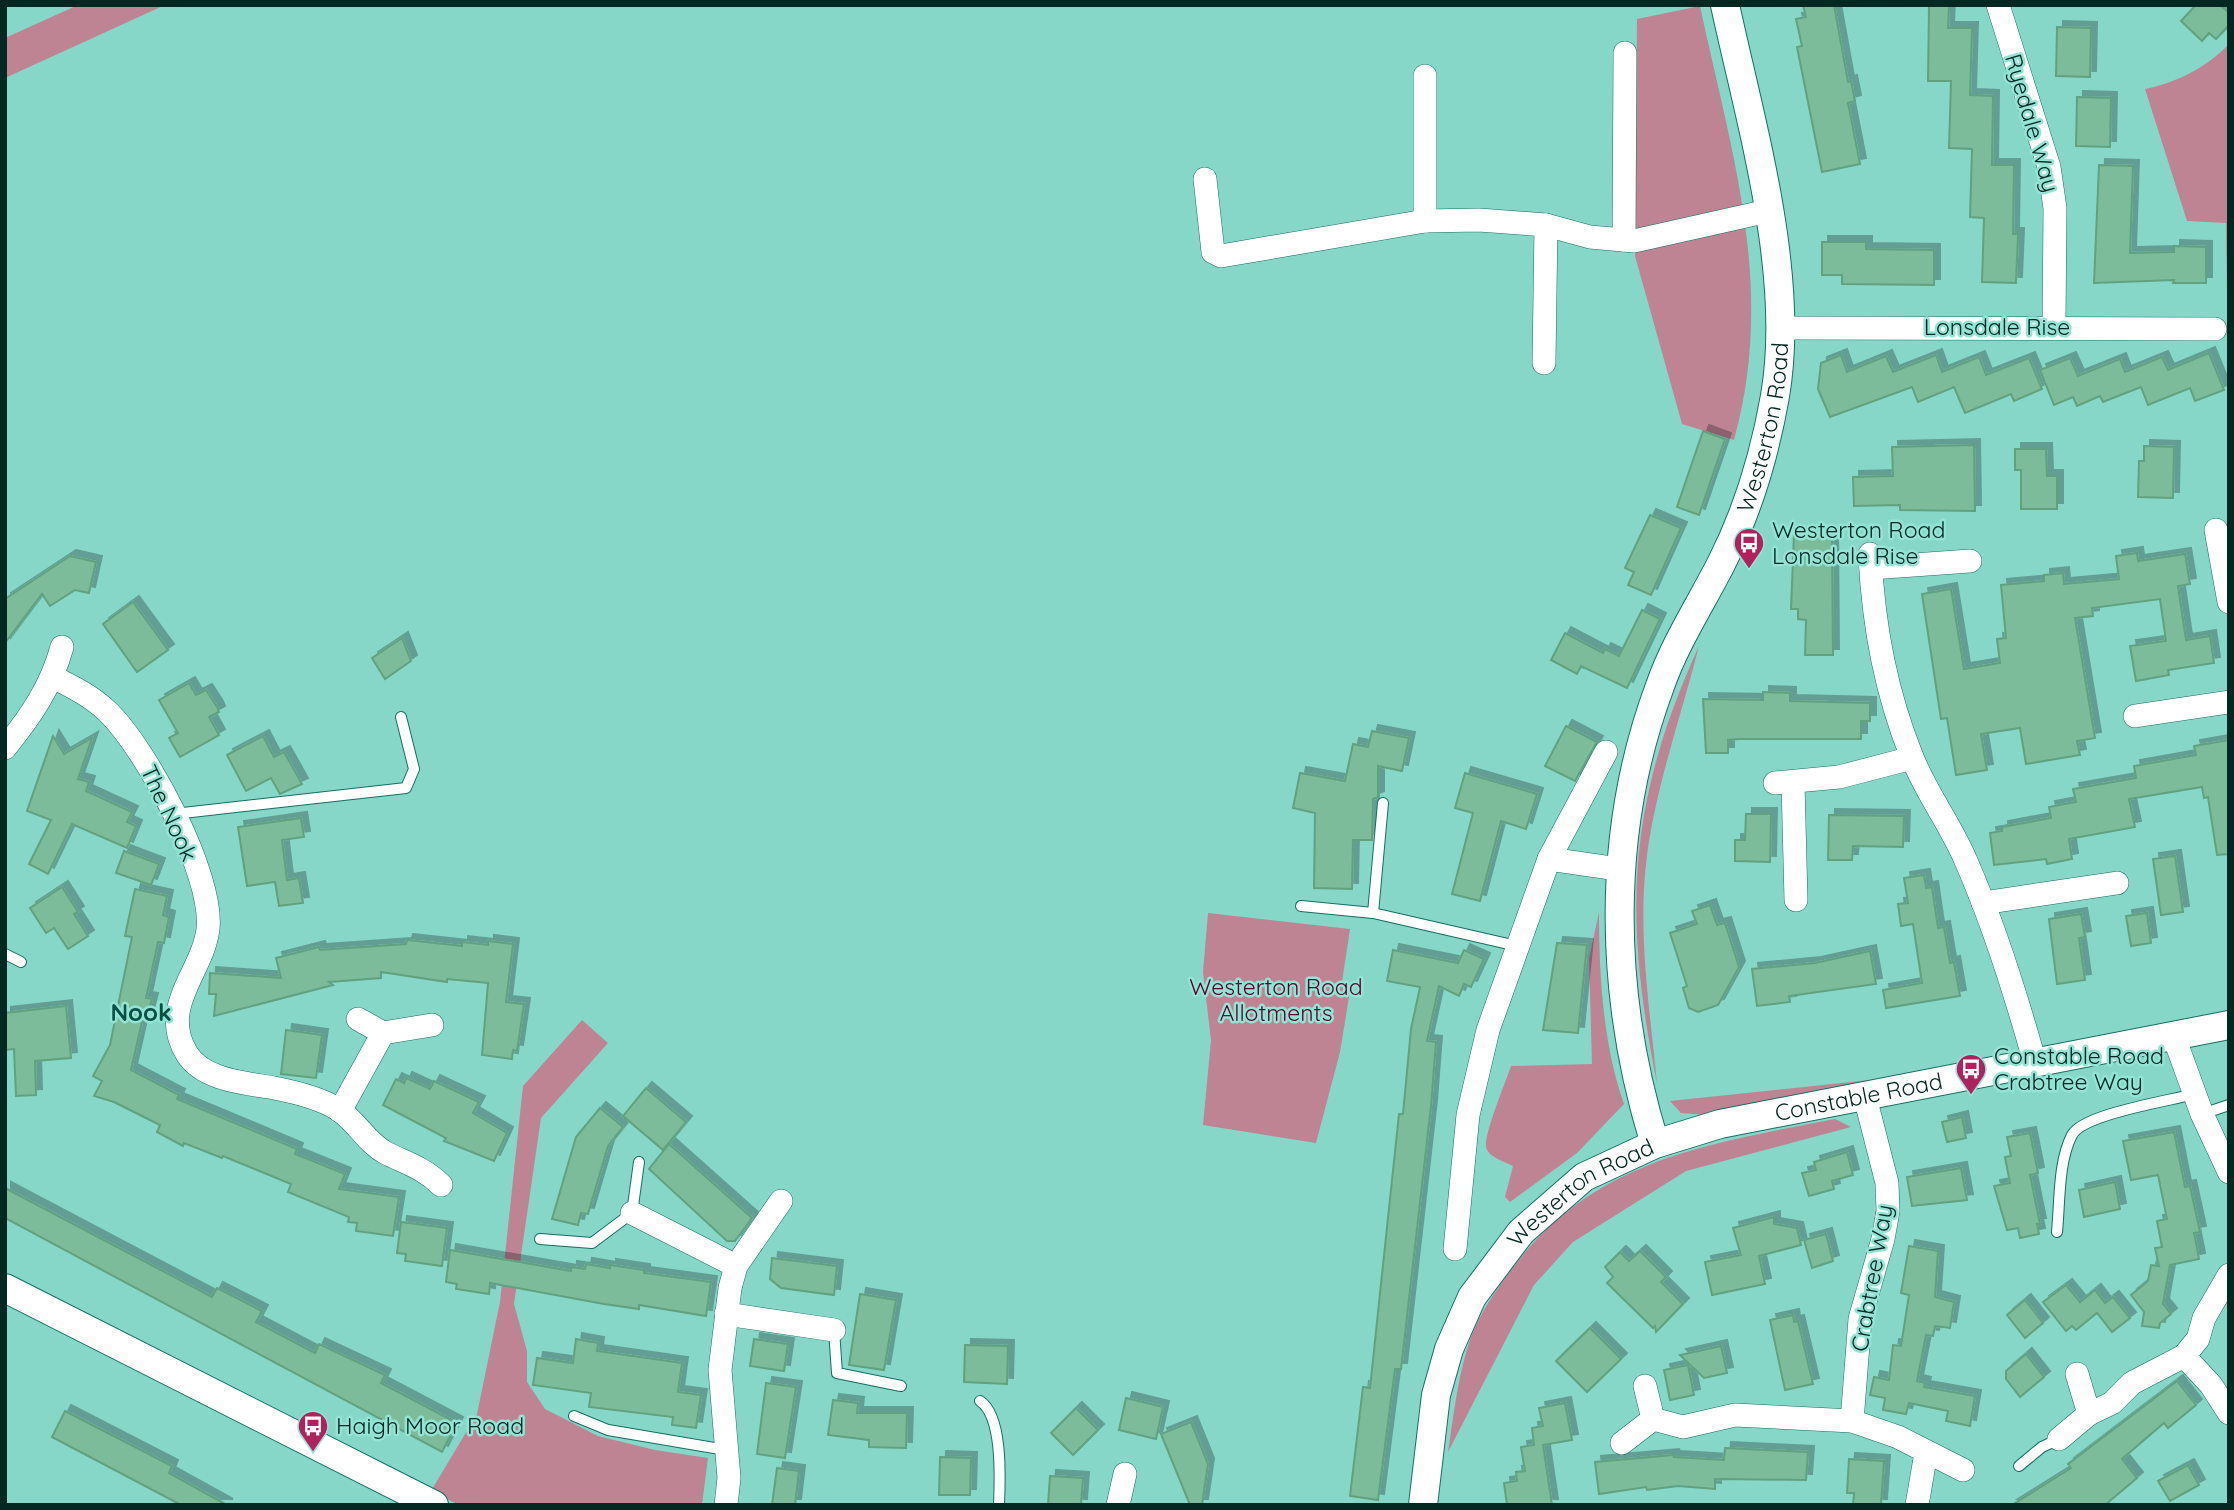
<svg xmlns="http://www.w3.org/2000/svg" width="2234" height="1510" font-family="Quicksand,sans-serif">
<defs>
<filter id="shadow"><feDropShadow dx="6" dy="-6" stdDeviation="0" flood-color="#0004"/></filter>
</defs>
<rect width="100%" height="100%" fill="#86d7c8"/>
<g fill="#be8494">
<path d="M78,5h87l-160,73v-40z"/>
<path d="M1700,6c32,149 76,282 34,434l-52,-16 -47,-168 2,-237z"/>
<path d="M2229,44v393l-3,-214 -39,-2 -42,-132c31,-6 62,-22 84,-45z"/>
<path d="M1699,646c-18,71 -45,145 -53,218 -8,72 4,147 11,219 -34,-169 -30,-279 42,-437z"/>
<path d="M1599,912c0,62 4,133 25,192l-47,49 -67,49 -5,-5 8,-31c-8,-4 -25,-9 -27,-19 -2,-13 20,-66 25,-81l81,-2 -3,-105z"/>
<path d="M1208,913l142,16 -8,53 9,3 -11,67 -24,91 -113,-18 8,-85 -8,-68z"/>
<path d="M582,1020l26,23 -67,75 -27,186 13,47v31l18,27 53,27 57,14 53,8 -6,47h-243l-28,-14 46,-77 23,-112 23,-216z"/>
<path d="M1879,1079l-171,36 -27,-2 -11,-12z"/>
<path d="M1835,1119l16,8 -165,44 -113,71 -39,43 -86,167c6,-39 10,-78 23,-115 10,-27 30,-54 47,-76 82,-104 196,-118 317,-142z"/>
</g>
<g fill="#7bbc9a" stroke="#61a180" stroke-width="2" filter="url(#shadow)">
<path d="M1803,5h31l14,77 3,-1 4,20 -7,2 12,61 -38,8 -25,-125 5,-1 -6,-27 10,-2z"/>
<path d="M1929,5h20l-1,23h24l-2,67 23,1 -1,69h22l-1,69h5l-2,49 -34,-1 2,-64 -14,-1 2,-68 -23,-1 2,-67h-23z"/>
<path d="M2196,5h24l9,8v12l-13,14 -7,-6 -7,8 -21,-20z"/>
<path d="M2057,27l34,1 -1,49 -34,-1z"/>
<path d="M2077,97l34,1 -1,49 -34,-1z"/>
<path d="M2099,165l34,1 -3,87 44,-1v-6l32,1v36h-33l1,-3 -80,3z"/>
<path d="M1822,242h44v7l68,1v35l-92,-1v-9h-20z"/>
<path d="M2209,353l15,37 -29,11 -5,-13 -42,17 -7,-18 -38,15 -3,-6 -23,10 -4,-9 -19,8 -14,-35 30,-12 8,18 42,-17 5,13 37,-15 6,13z"/>
<path d="M1841,355l6,17 39,-16 7,16 43,-17 6,17 37,-15 7,18 43,-17 13,31 -28,12 -3,-7 -46,19 -11,-26 -36,15 -6,-15 -82,30 -12,-28 3,-26z"/>
<path d="M1703,431l22,8 -26,76 -22,-8z"/>
<path d="M1974,445l1,66 -75,-1v-5l-46,1 -1,-29 40,-1 -1,-29z"/>
<path d="M2144,446l30,1 -1,51 -35,-1 1,-36h5z"/>
<path d="M2015,449h31l1,27h10v33h-36v-39h-6z"/>
<path d="M1650,515l31,13 -30,67 -23,-10 6,-13 -9,-4z"/>
<path d="M1794,534l38,1 1,120h-28l1,-35 -8,-1v-10h-7z"/>
<path d="M2137,553l1,8 47,-7 5,30 -12,2 8,54 24,-4 4,27 -46,7 1,5 -33,6 -6,-35 36,-5 -6,-42 -68,9 1,8 -18,2 20,120 -18,3 3,14 -54,9 -6,-36 -39,6 6,36 -31,5 -9,-57 -6,1 -19,-125 29,-5 13,80 36,-6 -3,-24 9,-1 -5,-53 43,-4v-6l19,-2 1,11 55,-5 -3,-23z"/>
<path d="M70,556l26,6 -7,31 -14,-3 -25,16 -8,-12 -37,49v-44z"/>
<path d="M133,602l35,48 -31,22 -34,-48z"/>
<path d="M1642,610l18,9 -33,69 -46,-22 -4,8 -26,-14 14,-27 38,20 2,-4 14,7z"/>
<path d="M402,638l9,23 -26,18 -13,-21z"/>
<path d="M189,683l7,12 10,-5 11,17 2,5 -10,5 10,18 -39,22 -11,-19 9,-5 -19,-33z"/>
<path d="M1763,692l27,1v8l80,2v18h-9v18h-122l-11,1v13h-22l-3,-54 60,1z"/>
<path d="M1566,726l31,16 -22,39 -30,-15z"/>
<path d="M1372,731l37,7 -7,33 -24,-5v31l-5,2 -1,41h-19l-1,49 -38,-1 1,-75 -22,-5 7,-35 45,8 8,-37 15,3z"/>
<path d="M53,736l11,18 28,-16 -14,41 11,3 -3,9 46,21 -5,10 9,4 -9,22 -55,-24 -24,50 -19,-10 22,-44 -24,-9z"/>
<path d="M263,736l11,21 10,-5 18,32 -22,10 -9,-16 -25,13 -19,-36z"/>
<path d="M2229,740v114l-12,1 -9,-58 -4,1 -2,-11 -73,12 6,28 -66,12 3,20 -25,5 -1,-5 -52,6 -4,-32 12,-2v-4l49,-9 -2,-11 27,-5 -3,-13 63,-11 -2,-12 62,-11 -2,-9z"/>
<path d="M1465,773l72,21 -11,35 -25,-8 -21,80 -28,-7 21,-81 -18,-5z"/>
<path d="M1746,814h25l-1,48 -35,-1v-21h10z"/>
<path d="M1829,815l75,1 -1,31 -50,-1 -1,14h-24z"/>
<path d="M301,818l3,19 -22,3 5,40 12,-2 4,25 -24,3 -4,-24 -28,4 -9,-59z"/>
<path d="M124,851l35,13 -8,21 -35,-12z"/>
<path d="M2175,856l8,56 -22,3 -8,-56z"/>
<path d="M1924,875l2,13 6,-1 6,41 6,-1 6,36 4,-1 6,34 -74,12 -3,-18 39,-7 -9,-59 -12,2 -3,-22 10,-1 -4,-25z"/>
<path d="M62,887l16,25 -4,2 14,22 -20,13 -14,-21 -8,5 -16,-25z"/>
<path d="M135,889l32,7 -4,19 6,2 -5,26 -6,-1 -12,56 6,1 -5,19 -4,-1 -12,53 48,25 -2,4 120,50 -2,5 50,20 -6,15 60,8 -6,39 -37,-5 1,-8 -9,-1 1,-5 -61,-25 3,-8 -68,-28 -1,2 -38,-15 -1,3 -26,-14 3,-7 -46,-23 -20,-6 8,-15 -9,-5 17,-31 22,-108 -7,-1z"/>
<path d="M1710,905l7,20 8,-2 14,44 -21,38 -20,7 -9,-4 -6,-20 4,-2 -17,-53 27,-9 -5,-13z"/>
<path d="M2147,913l4,30 -20,3 -5,-30z"/>
<path d="M2081,914l4,23 -6,1 6,42 -28,4 -8,-65z"/>
<path d="M407,940l55,6v-4l26,3v-4l25,3 -7,58 18,2 -7,47 -4,-1 -1,9 -30,-4 6,-72 -41,-4v3l-66,-10v6l-52,4 4,3 -119,31 2,-22h-7l1,-21 71,5 -5,-20 43,-11 1,3 86,-6z"/>
<path d="M1557,943l30,2 -9,88 -35,-3z"/>
<path d="M1393,950l65,13 6,-13 20,9 -13,28 -7,-3 -5,12 -20,-10 -12,55 9,1 -5,64 -30,263h-6l-17,131 -28,-4 13,-109 7,1 29,-274h4l8,-85 9,-42 -33,-6z"/>
<path d="M1870,951l6,33 -87,12 1,6 -33,4 -5,-37 63,-6z"/>
<path d="M66,1006l5,52 -36,3 1,34 -20,1 -2,-47 -9,1v-37z"/>
<path d="M286,1030l36,5 -6,43 -35,-4z"/>
<path d="M406,1078l24,11 4,-8 45,21 -6,11 34,20 -13,28 -50,-20 2,-3 -63,-33 13,-26 8,4z"/>
<path d="M646,1088l40,34 -23,28 -40,-34z"/>
<path d="M600,1108l23,19 -15,19 -20,68 -7,-1 -3,12 -26,-6 24,-82z"/>
<path d="M1962,1117l4,21 -19,4 -5,-20z"/>
<path d="M2174,1132l11,55 5,-1 10,46 -6,1 5,26 -29,6 -7,39 8,10 -11,9 -1,5 -17,-2 2,-14 -13,-17 17,-14 3,-16 8,1 -4,-18 7,-1 -5,-26 10,-2 -9,-44 -27,5 -8,-39z"/>
<path d="M2030,1133l8,40 -8,2 10,49h-3l2,10 -19,4 -2,-10 -11,2 -13,-44 16,-3 -5,-26 6,-1 -4,-19z"/>
<path d="M669,1144l83,74 -17,23h-8l-78,-72z"/>
<path d="M1847,1152l6,23 -21,6 2,8 -25,7 -7,-23 14,-3 -2,-8z"/>
<path d="M1961,1168l6,32 -55,6 -5,-29z"/>
<path d="M2115,1182l5,27 -36,8 -5,-27z"/>
<path d="M5,1188l207,109 5,-9 45,23 -6,11 59,31 4,-9 66,31 -4,8 76,40 -15,29 -437,-234z"/>
<path d="M1774,1217v7l23,4 4,17 -42,11 6,28 -53,11 -7,-33 36,-7 -8,-27z"/>
<path d="M401,1222l46,6 -5,38 -37,-5 1,-7 -9,-1z"/>
<path d="M1826,1234l7,27 -21,7 -8,-28z"/>
<path d="M1909,1246l29,5 -3,46 19,5 -4,26 -15,-2 -2,10 -7,-1 -9,46 8,2 -1,4 51,9 -5,30 -24,-5 2,-10 -39,-8 -3,11 -23,-4 2,-12 -15,-3 4,-18 15,3 4,-35 8,1 8,-51 -8,-2z"/>
<path d="M450,1250l121,21v-4l14,2 1,-5 24,4v-3l34,5v3l67,9 -5,34 -67,-11v4l-35,-5 -114,-21 -1,11 -33,-5 1,-5 -11,-2z"/>
<path d="M1640,1251l26,26 -5,5 22,22 -27,28 -1,-6 -2,2 -46,-45 6,-6 -8,-10 15,-15 9,9z"/>
<path d="M772,1258l65,8 -3,29 -53,-7 -11,-9z"/>
<path d="M2066,1285l14,17 15,-12 10,13 8,-6 17,21 -18,14 -15,-19 -21,17 -4,-4 -6,5 -23,-29z"/>
<path d="M860,1294l36,6 -12,70 -35,-5z"/>
<path d="M2025,1300l18,23 -18,15 -18,-23z"/>
<path d="M1793,1315l1,7 4,-1 15,63 -28,6 -15,-70z"/>
<path d="M1590,1328l31,31 -34,33 -31,-31z"/>
<path d="M576,1339l22,4 -1,8 85,12 -4,29 23,3 -5,33 -24,-3 1,-8 -84,-10 2,-14 -58,-8 4,-27 36,5z"/>
<path d="M754,1339l34,5 -4,27 -34,-5z"/>
<path d="M965,1345l43,1 -1,38 -43,-2z"/>
<path d="M1721,1346l6,27 -23,5 -24,-23z"/>
<path d="M2026,1354l18,23 -24,20 -14,-18v-8z"/>
<path d="M1688,1365l6,30 -24,5 -6,-30z"/>
<path d="M2177,1381l19,24 -28,23 -4,-5 -42,36 15,19 -32,27h-93l59,-37 -3,-4z"/>
<path d="M766,1383l30,4 -11,71 -28,-4z"/>
<path d="M1126,1398l37,9 -7,32 -37,-9z"/>
<path d="M833,1400l25,3 -1,10h50l-1,35 -37,-1v-7l-41,-5z"/>
<path d="M1565,1403l7,37 -29,5 9,60h-45l-3,-22 13,-2 -1,-9 9,-1 -4,-24 13,-2 -2,-17 11,-2 -4,-18z"/>
<path d="M1076,1408l22,22 -25,25 -22,-22z"/>
<path d="M65,1411l107,55 -3,7 58,32h-46l-129,-68z"/>
<path d="M1191,1422l17,42 -6,41h-12l-29,-71z"/>
<path d="M1725,1448l83,4 -2,28 -91,-1v10l-37,-3 -31,4 -1,-3 -47,7 -4,-32 78,-7 1,2 50,3z"/>
<path d="M940,1457l31,1 -1,37h-31z"/>
<path d="M1849,1459l35,2 -3,44h-28l1,-12h-7z"/>
<path d="M2188,1465l11,20 -29,16 -12,-20z"/>
<path d="M777,1468l22,3 -4,34h-23z"/>
<path d="M1050,1476l33,2 -2,27h-33z"/>
</g>
<g fill="none" stroke-linecap="round" stroke-linejoin="round">
<g stroke="#146f63" stroke-width="12">
<g id="service">
<path d="M174,814l232,-26 8,-19 -13,-52"/>
<path d="M1301,906l72,7 144,33"/>
<path d="M1373,913l10,-110"/>
<path d="M5,954l16,8"/>
<path d="M2202,1114l27,-9"/>
<path d="M2057,1232c3,-30 1,-70 15,-97 11,-21 97,-34 122,-41"/>
<path d="M540,1239l52,4 40,-30 7,-51"/>
<path d="M834,1330l3,43 64,13"/>
<path d="M980,1401c23,15 20,78 19,104"/>
<path d="M574,1416l34,14 118,20"/>
<path d="M2019,1466l23,-19 17,-8"/>
</g>
</g>
<g stroke="#146f63" stroke-width="24">
<g id="minor">
<path d="M1998,5l51,162 6,41 -1,118"/>
<path d="M1205,179l8,73 8,4 204,-35 54,-1 67,5 44,12 44,4 134,-30"/>
<path d="M1425,221v-145"/>
<path d="M1624,240l1,-187"/>
<path d="M1779,328l436,1"/>
<path d="M1544,363l2,-138"/>
<path d="M2216,530l13,72"/>
<path d="M1870,554c3,69 16,139 42,203 14,36 39,68 54,104 29,66 50,134 69,202"/>
<path d="M1871,568l99,-7"/>
<path d="M53,677c20,10 38,19 54,34 39,37 107,164 101,218 -5,43 -50,78 -21,125 17,27 60,29 87,34 21,4 47,10 65,22 18,12 28,33 47,43 20,10 38,15 55,32"/>
<path d="M2135,716l94,-14"/>
<path d="M5,748c26,-32 46,-61 57,-101"/>
<path d="M1775,783l64,-6 73,-19"/>
<path d="M1793,783l3,117"/>
<path d="M1549,859l69,10"/>
<path d="M1983,903l134,-20"/>
<path d="M358,1019l25,14 49,-8"/>
<path d="M2174,1037l28,77 27,58"/>
<path d="M340,1111l43,-78"/>
<path d="M632,1213l104,53"/>
<path d="M1455,1249l13,-134 20,-85 61,-171 57,-107"/>
<path d="M726,1314l108,16"/>
<path d="M2184,1356l27,29 18,28"/>
<path d="M2077,1374l12,40"/>
<path d="M1653,1419l30,8 52,-12 117,6 46,16 65,33"/>
<path d="M1852,1421l8,-102 23,-80 5,-28 -1,-28 -22,-86"/>
<path d="M2059,1439l30,-25 23,-11 20,-20 52,-27 14,-17 6,-21 25,-43"/>
<path d="M1622,1443l31,-24 -8,-33"/>
<path d="M726,1505l3,-27 -9,-108 10,-82 6,-22 45,-65"/>
<path d="M1118,1505l7,-31"/>
<path d="M1917,1505l9,-52"/>
</g>
</g>
<g stroke="#146f63" stroke-width="30">
<g id="tertiary">
<path id="s1" d="M1655,1144c-46,-148 -50,-311 5,-458 15,-43 40,-81 61,-122 26,-51 44,-111 54,-168 21,-121 -24,-271 -50,-391"/>
<path d="M5,1288l429,217"/>
<path id="s2" d="M1423,1505l13,-110 13,-46 23,-52 49,-65 63,-55 71,-33 65,-20 509,-99"/>
</g>
</g>
<use href="#service" stroke="#fff" stroke-width="10"/>
<use href="#minor" stroke="#fff" stroke-width="23"/>
<use href="#tertiary" stroke="#fff" stroke-width="28"/>
</g>
<defs>
<g id="bus-pin" transform="scale(1.575)"><path d="M0 17L-7.5 6A9.5 9.5 0 1 1 7.5 6Z" fill="#ae225e" stroke="#93e4d5"/><path d="M-5-6H5V4H4V6H2V4H-2V6H-4V4H-5ZM-3.5-4V0h7V-4ZM-3.5 1.2v1.5H-2V1.2ZM2 1.2v1.5H3.5V1.2Z" fill="#fff"/></g>
</defs>
<g fill-rule="evenodd">
<use href="#bus-pin" x="1749" y="543"/>
<use href="#bus-pin" x="1971" y="1069"/>
<use href="#bus-pin" x="313" y="1426"/>
</g>
<g text-anchor="middle" stroke-width="5" stroke-linejoin="round" paint-order="stroke">
<g font-size="23" fill="#032721" stroke="#93e4d5">
<text transform="translate(2032 123) rotate(74)" y="8">Ryedale Way</text>
<text x="1997" y="335">Lonsdale Rise</text>
<text dy="8" stroke="none"><textPath href="#s1" startOffset="747">Westerton Road</textPath></text>
<text transform="translate(169 813) rotate(65)" y="8">The Nook</text>
<text dy="8" stroke="none"><textPath href="#s2" startOffset="668">Constable Road</textPath></text>
<text dy="8" stroke="none"><textPath href="#s2" startOffset="369">Westerton Road</textPath></text>
<text transform="translate(1872 1278) rotate(-80)" y="8">Crabtree Way</text>
</g>
<g font-size="23" fill="#032721" stroke="#93e4d5" text-anchor="start">
<text x="1772" y="538">Westerton Road<tspan x="1772" dy="26">Lonsdale Rise</tspan></text>
<text x="1994" y="1064">Constable Road<tspan x="1994" dy="26">Crabtree Way</tspan></text>
<text x="336" y="1434">Haigh Moor Road</text>
</g>
<g font-size="23" fill="#58022a" stroke="#93e4d5">
<text x="1276" y="995">Westerton Road<tspan x="1276" dy="26">Allotments</tspan></text>
</g>
<g font-size="24" font-weight="bold" fill="#094f45" stroke="#93e4d5">
<text x="141" y="1021">Nook</text>
</g>
</g>
<rect width="2234" height="1510" fill="none" stroke="#032721" stroke-width="14"/>
</svg>
